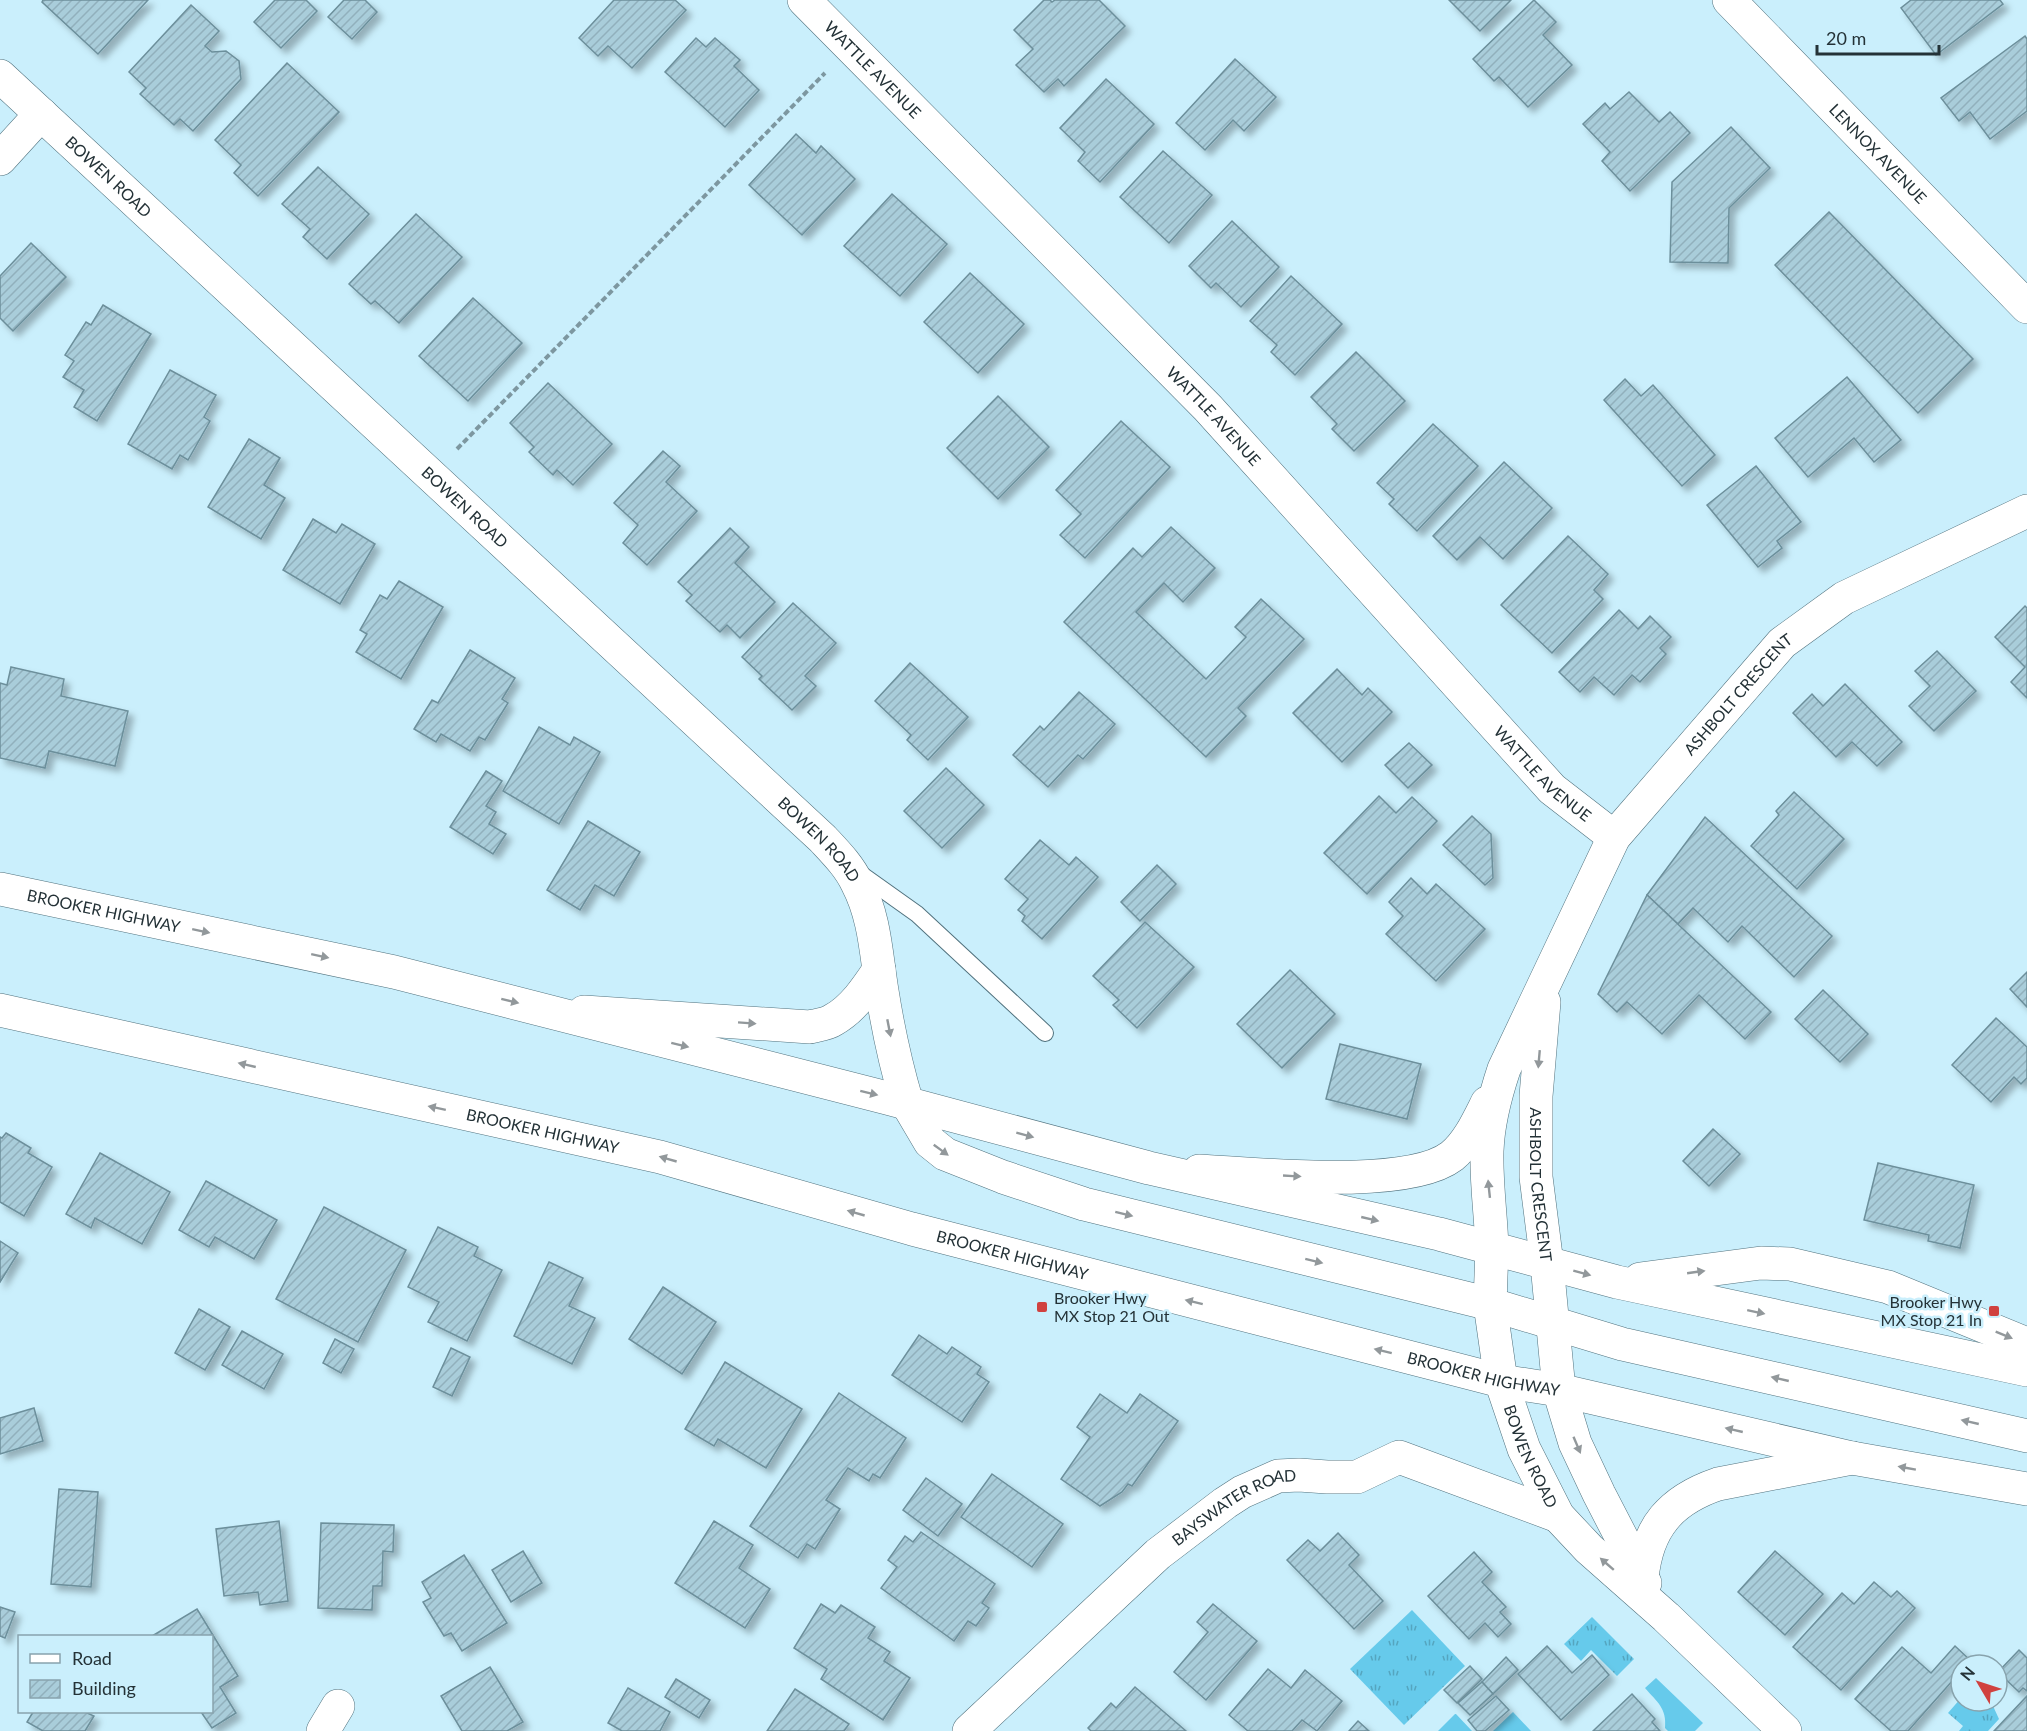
<svg xmlns="http://www.w3.org/2000/svg" width="2027" height="1731" font-family="Lato,sans-serif">
<defs>
<pattern id="grass-tufts" width="24" height="20" patternUnits="userSpaceOnUse" patternTransform="scale(1.5)"><rect width="24" height="20" fill="#66caeb"/><path d="M3 7l-1-3M5 7V3M7 7l1-3M15 17l-1-3M17 17v-4M19 17l1-3" fill="none" stroke="#54a5bf"/></pattern>
<pattern id="building-hatch" width="6" height="6" patternUnits="userSpaceOnUse" patternTransform="scale(1.5)"><rect width="6" height="6" fill="#a9cdda"/><path d="M-1 1l2-2M0 6l6-6M5 7l2-2" fill="none" stroke="#91b0bc"/></pattern>
<filter id="shadow"><feDropShadow dx="5.5" dy="5.5" stdDeviation="3" flood-color="#0004"/></filter>
</defs>
<rect width="100%" height="100%" fill="#caeffc"/>
<g fill="url(#grass-tufts)">
<path d="M1412,1610l53,56 -61,59 -54,-56z"/>
<path d="M1592,1617l42,42 -17,17 -26,-26 -10,11 -17,-17z"/>
<path d="M1961,1698v3h33l-1,5 6,13 -11,12h-29l4,-5 -15,-13z"/>
</g>
<g fill="#66caeb">
<path d="M1656,1678l47,45 -8,8h-27l-3,-3c2,-20 -8,-26 -20,-40z"/>
<path d="M1513,1712l18,19h-38z"/>
<path d="M1456,1714l16,17h-34l17,-17z"/>
</g>
<g fill="url(#building-hatch)" stroke="#6c8f9b" stroke-width="1.5" filter="url(#shadow)">
<path d="M43,0h105l-50,54 -56,-52z"/>
<path d="M275,0h31l11,11 -36,37 -27,-26z"/>
<path d="M344,0h21l12,12 -25,27 -24,-22z"/>
<path d="M614,0h61l11,10 -54,58 -24,-22 -10,10 -19,-18z"/>
<path d="M1044,0h6l2,2 3,-2h44l26,26 -61,60 -6,-7 -14,13 -28,-27 17,-16 -19,-19z"/>
<path d="M1449,0h62l-31,31z"/>
<path d="M1534,0l22,22 -13,13 29,30 -44,42 -29,-30 -5,4 -21,-22z"/>
<path d="M1911,0h89l3,4 -67,51 -35,-47z"/>
<path d="M191,5l28,26 -14,15 7,6 14,-1 13,10 2,18 -48,52 -13,-12 -6,6 -34,-31 6,-6 -17,-16z"/>
<path d="M2025,36l2,3v72l-37,28 -20,-27 -11,9 -18,-23z"/>
<path d="M696,38l10,9 9,-9 25,22 -6,6 25,24 -34,37 -60,-55z"/>
<path d="M1235,59l41,38 -32,34 -11,-11 -28,30 -29,-27z"/>
<path d="M287,63l52,49 -81,84 -24,-23 7,-8 -26,-25z"/>
<path d="M1106,79l48,45 -54,58 -22,-21 7,-9 -25,-24z"/>
<path d="M1629,92l30,30 11,-10 20,21 -60,58 -28,-30 8,-9 -27,-28 22,-21 5,6z"/>
<path d="M1731,127l39,41 -41,40 -1,55 -58,-1 2,-80z"/>
<path d="M796,134l20,19 5,-7 34,33 -53,56 -53,-50z"/>
<path d="M1163,151l49,44 -43,48 -49,-46z"/>
<path d="M318,167l51,47 -42,45 -24,-22 7,-8 -28,-25z"/>
<path d="M892,194l55,50 -47,52 -56,-50z"/>
<path d="M1829,212l144,147 -55,54 -143,-148z"/>
<path d="M416,214l46,43 -63,66 -24,-22 -4,3 -22,-20z"/>
<path d="M1232,221l47,46 -38,40 -25,-24 -5,5 -22,-22z"/>
<path d="M31,243l35,34 -53,54 -13,-13v-42z"/>
<path d="M970,273l54,51 -46,49 -54,-51z"/>
<path d="M1291,276l51,48 -47,51 -24,-23 6,-7 -27,-24z"/>
<path d="M473,298l49,45 -54,58 -49,-45z"/>
<path d="M103,305l48,29 -54,87 -23,-14 10,-17 -21,-13 11,-16 -9,-6 21,-33 5,3z"/>
<path d="M1356,352l49,49 -51,50 -22,-22 5,-5 -26,-27z"/>
<path d="M170,370l46,25 -12,22 6,4 -22,39 -8,-5 -8,14 -44,-25z"/>
<path d="M1847,377l54,63 -27,22 -20,-24 -46,39 -33,-39z"/>
<path d="M1625,379l16,17 12,-11 62,70 -33,31 -78,-86z"/>
<path d="M548,383l64,61 -39,41 -16,-15 -4,5 -24,-23 5,-5 -24,-24z"/>
<path d="M998,396l51,51 -51,52 -51,-51z"/>
<path d="M1121,421l49,46 -85,91 -25,-23 21,-21 -25,-24z"/>
<path d="M1433,424l45,42 -61,65 -28,-27 5,-5 -17,-16z"/>
<path d="M249,439l31,19 -16,27 21,13 -24,41 -53,-32z"/>
<path d="M663,451l17,15 -14,16 31,29 -50,54 -24,-22 15,-18 -24,-22z"/>
<path d="M1504,462l48,46 -49,51 -23,-22 -23,23 -24,-24z"/>
<path d="M1756,466l45,56 -24,19 5,7 -24,19 -51,-62z"/>
<path d="M313,519l23,14 6,-9 33,20 -35,60 -57,-34z"/>
<path d="M1171,527l44,41 -32,34 -19,-19 -28,29 70,67 40,-42 -11,-10 26,-28 43,40 -66,69 8,8 -40,41 -142,-135 69,-74 9,9z"/>
<path d="M730,528l19,19 -14,16 40,39 -35,36 -13,-13 -7,7 -34,-31 6,-6 -14,-13z"/>
<path d="M1568,536l40,38 -14,16 9,9 -51,54 -51,-48z"/>
<path d="M399,581l44,26 -42,72 -45,-27 11,-18 -7,-4 20,-35 7,4z"/>
<path d="M793,603l43,40 -31,33 11,10 -24,24 -33,-31 3,-3 -20,-19z"/>
<path d="M2025,606l2,2v90l-16,-16 14,-15 -30,-30z"/>
<path d="M1619,610l19,19 12,-13 21,21 -11,11 6,6 -26,28 -8,-7 -18,20 -20,-18 -14,15 -21,-20z"/>
<path d="M470,650l45,28 -13,21 6,4 -23,37 -6,-3 -9,14 -29,-17 -5,8 -22,-13 18,-29 6,3z"/>
<path d="M1937,651l39,40 -42,40 -25,-25 21,-20 -15,-15z"/>
<path d="M910,663l58,54 -40,43 -21,-20 4,-5 -36,-34z"/>
<path d="M11,667l53,12 -3,17 67,15 -13,55 -66,-15 -4,17 -45,-10v-75l7,2z"/>
<path d="M1337,669l25,26 6,-7 24,24 -50,50 -49,-49z"/>
<path d="M1845,684l57,58 -25,24 -25,-24 -16,15 -43,-44 19,-19 11,12z"/>
<path d="M1079,692l36,32 -32,35 -5,-4 -30,32 -35,-32 27,-29 4,4z"/>
<path d="M539,727l31,18 4,-8 26,15 -41,72 -56,-33z"/>
<path d="M1409,743l23,22 -24,23 -23,-23z"/>
<path d="M946,768l38,37 -42,43 -38,-37z"/>
<path d="M486,771l16,10 -16,25 10,6 -7,12 17,10 -13,20 -43,-27z"/>
<path d="M1794,792l50,47 -47,50 -46,-43 28,-31 -3,-4z"/>
<path d="M1379,796l17,17 16,-16 25,24 -70,73 -43,-41z"/>
<path d="M1472,816l19,18 2,44 -8,7 -42,-40z"/>
<path d="M1705,817l127,119 -38,41 -52,-51 -14,16 -35,-34 -15,16 -31,-29z"/>
<path d="M588,821l52,31 -26,44 -19,-11 -15,25 -33,-20z"/>
<path d="M1040,840l29,25 7,-8 22,20 -56,62 -20,-18 3,-5 -7,-6 10,-11 -23,-20z"/>
<path d="M1157,865l19,19 -36,37 -19,-19z"/>
<path d="M1411,878l16,16 9,-10 49,45 -49,52 -50,-47 17,-18 -14,-14z"/>
<path d="M1647,895l124,117 -26,27 -46,-44 -37,39 -35,-32 -10,10 -19,-18z"/>
<path d="M1145,922l49,45 -57,61 -24,-23 6,-5 -26,-24z"/>
<path d="M1290,970l45,44 -53,54 -45,-44z"/>
<path d="M2027,972v35l-17,-18z"/>
<path d="M1823,990l45,44 -28,28 -45,-43z"/>
<path d="M1996,1018l31,29v31l-6,6 -7,-7 -23,25 -39,-37z"/>
<path d="M1340,1044l81,20 -14,55 -81,-20z"/>
<path d="M1713,1129l27,25 -31,32 -26,-25z"/>
<path d="M6,1133l25,15 -3,5 24,14 -28,49 -24,-14v-65l2,1z"/>
<path d="M100,1153l70,39 -28,52 -47,-26 -4,10 -25,-14z"/>
<path d="M1878,1163l96,22 -14,63 -32,-7 1,-6 -65,-15z"/>
<path d="M206,1181l71,39 -23,39 -39,-22 -6,10 -30,-17z"/>
<path d="M324,1207l82,43 -48,92 -82,-43z"/>
<path d="M438,1227l40,20 -4,9 28,14 -35,71 -39,-19 11,-20 -31,-15z"/>
<path d="M0,1241l18,12 -18,29z"/>
<path d="M549,1262l34,16 -14,28 26,12 -23,46 -58,-28z"/>
<path d="M663,1287l53,35 -34,52 -53,-35z"/>
<path d="M199,1309l31,18 -25,43 -30,-17z"/>
<path d="M242,1331l41,23 -19,35 -42,-24z"/>
<path d="M919,1335l28,19 5,-7 29,20 -4,7 12,8 -27,40 -70,-47z"/>
<path d="M335,1339l19,10 -13,24 -18,-10z"/>
<path d="M451,1348l19,9 -18,39 -19,-9z"/>
<path d="M725,1362l77,47 -36,59 -48,-29 -4,7 -29,-17z"/>
<path d="M839,1393l67,45 -26,40 -7,-4 -4,7 -21,-13 -22,32 14,9 -25,40 -8,-5 -9,14 -48,-32z"/>
<path d="M1100,1394l27,19 13,-19 38,27 -46,65 -4,-2 -6,8 -22,14 -39,-27 29,-42 -13,-10z"/>
<path d="M34,1408l9,33 -43,13v-36z"/>
<path d="M992,1474l71,50 -31,43 -71,-50z"/>
<path d="M926,1478l36,26 -24,32 -35,-26z"/>
<path d="M59,1489l39,3 -7,95 -40,-3z"/>
<path d="M279,1521l9,80 -28,4 -2,-13 -34,4 -8,-67z"/>
<path d="M714,1521l39,24 -14,23 31,21 -25,39 -70,-45z"/>
<path d="M321,1523l73,2 -1,27 -10,-1 -1,35h-9l-1,24 -54,-2z"/>
<path d="M921,1532l74,52 -13,19 7,5 -13,18 -8,-5 -14,20 -73,-53 16,-21 -9,-7 17,-24 8,6z"/>
<path d="M1338,1533l21,22 -10,10 34,36 -29,28 -67,-69 21,-20 12,11z"/>
<path d="M523,1551l19,32 -31,19 -19,-32z"/>
<path d="M1775,1551l48,43 -38,41 -47,-43z"/>
<path d="M1474,1552l18,20 -10,10 24,25 -6,5 11,12 -13,13 -13,-14 -16,16 -41,-43z"/>
<path d="M464,1555l43,68 -45,28 -11,-18 -7,3 -21,-34 8,-4 -9,-16z"/>
<path d="M1874,1582l17,15 6,-6 18,17 -74,82 -48,-43 49,-54 12,11z"/>
<path d="M821,1604l14,9 6,-8 34,22 -7,11 22,14 -6,9 26,17 -27,42 -62,-41 6,-10 -33,-21z"/>
<path d="M1213,1604l44,37 -51,59 -32,-28 34,-40 -11,-10z"/>
<path d="M0,1607l15,5 -10,26 -5,-2z"/>
<path d="M197,1609l41,67 -18,11 16,26 -24,15 -11,-16h11v-76h-60z"/>
<path d="M1547,1646l25,27 20,-18 17,20 -48,45 -43,-46z"/>
<path d="M1955,1646l15,14 -4,5h-5v6l-53,60h-17l-36,-32 47,-52 29,26z"/>
<path d="M2019,1650l8,8v33l-4,-3 -4,4 -21,-20z"/>
<path d="M1506,1657l12,13 -25,24 -11,-12z"/>
<path d="M1470,1666l12,13 -25,24 -13,-13z"/>
<path d="M490,1667l33,55 -16,9h-45l-21,-35z"/>
<path d="M1268,1669l23,19 14,-18 37,31 -25,30 -15,-11 -10,11h-44l-19,-16z"/>
<path d="M676,1679l34,21 -11,18 -34,-21z"/>
<path d="M1482,1682l11,12 -23,21 -12,-12z"/>
<path d="M1135,1687l51,44h-95l-3,-3 23,-25 5,5z"/>
<path d="M628,1688l42,24 -10,19h-38l-14,-8z"/>
<path d="M795,1689l54,35 -5,7h-77z"/>
<path d="M1632,1694l23,25 -3,3 8,9h-67z"/>
<path d="M1496,1696l13,14 -24,21h-8l-9,-11z"/>
<path d="M2027,1696v35h-33z"/>
<path d="M33,1712h52l9,4 -9,15h-42l-16,-9z"/>
<path d="M1358,1721l11,10h-20z"/>
</g>
<g fill="none" stroke-linecap="round" stroke-linejoin="round">
<g stroke="#51727e" stroke-width="18">
<path id="lane" d="M858,872l59,42 128,119"/>
</g>
<g stroke="#51727e" stroke-width="34">
<g id="street">
<path id="s1" d="M804,0l404,408 344,381 62,48"/>
<path id="s2" d="M1729,0l298,307"/>
<path id="s3" d="M0,76l823,763c13,14 26,27 34,44 18,34 19,71 25,108 6,38 14,75 25,112"/>
<path d="M0,159l41,-45"/>
<path d="M584,1012l226,15c8,-2 17,-3 23,-7 20,-11 34,-32 46,-50"/>
<path d="M323,1731l15,-25"/>
<path id="s4" d="M969,1731l189,-177 67,-51 17,-11 36,-16 21,-1 28,2h30l42,-20 159,59"/>
</g>
</g>
<g stroke="#51727e" stroke-width="34">
<g id="secondary">
<path id="s5" d="M1544,1002l-8,94v81l11,87"/>
<path d="M1199,1171c58,3 209,19 253,-15 16,-13 26,-35 35,-53"/>
<path id="s6" d="M1492,1248c-1,-32 -6,-65 -5,-97 1,-28 8,-55 17,-82l110,-232 168,-194 62,-45 183,-87"/>
<path id="s7" d="M1501,1381l23,68 34,67 31,33 77,68 119,114"/>
<path d="M1559,1390l16,53 24,51 46,89"/>
<path d="M1642,1578c5,-51 29,-78 76,-94l134,-26"/>
</g>
</g>
<g stroke="#51727e" stroke-width="34">
<g id="highway">
<path id="s8" d="M0,889l394,83 493,126 262,70 290,66 178,48 410,88"/>
<path id="s9" d="M0,1010l660,147 252,72 589,152 58,9 293,68 175,31"/>
<path d="M907,1103l23,39 15,12 58,23 81,27 406,100 132,40 405,92"/>
<path d="M1492,1248l-2,56 11,77"/>
<path d="M1547,1264l12,126"/>
<path d="M1640,1279l121,-16 29,1 98,23 139,57"/>
</g>
</g>
<path stroke="#7d97a0" stroke-width="4" stroke-dasharray="6 3" stroke-linecap="butt" d="M457,449l368,-376"/>
<use href="#lane" stroke="#fff" stroke-width="16"/>
<use href="#street" stroke="#fff" stroke-width="33"/>
<use href="#secondary" stroke="#fff" stroke-width="33"/>
<use href="#highway" stroke="#fff" stroke-width="33"/>
</g>
<defs><path id="oneway-solid" d="M-6-.8H1V-3.2L6.5 0L1 3.2V.8H-6Z" transform="scale(1.5)"/></defs>
<g fill="#92989b">
<use href="#oneway-solid" transform="translate(201 931) rotate(12)"/>
<use href="#oneway-solid" transform="translate(320 956) rotate(12)"/>
<use href="#oneway-solid" transform="translate(510 1001) rotate(14)"/>
<use href="#oneway-solid" transform="translate(747 1023) rotate(4)"/>
<use href="#oneway-solid" transform="translate(889 1028) rotate(79)"/>
<use href="#oneway-solid" transform="translate(680 1045) rotate(14)"/>
<use href="#oneway-solid" transform="translate(1539 1059) rotate(95)"/>
<use href="#oneway-solid" transform="translate(247 1065) rotate(-167)"/>
<use href="#oneway-solid" transform="translate(869 1093) rotate(14)"/>
<use href="#oneway-solid" transform="translate(437 1108) rotate(-168)"/>
<use href="#oneway-solid" transform="translate(1025 1135) rotate(15)"/>
<use href="#oneway-solid" transform="translate(941 1150) rotate(36)"/>
<use href="#oneway-solid" transform="translate(668 1159) rotate(-164)"/>
<use href="#oneway-solid" transform="translate(1292 1176) rotate(3)"/>
<use href="#oneway-solid" transform="translate(1489 1189) rotate(-96)"/>
<use href="#oneway-solid" transform="translate(856 1213) rotate(-164)"/>
<use href="#oneway-solid" transform="translate(1124 1214) rotate(14)"/>
<use href="#oneway-solid" transform="translate(1370 1219) rotate(13)"/>
<use href="#oneway-solid" transform="translate(1314 1261) rotate(14)"/>
<use href="#oneway-solid" transform="translate(1696 1272) rotate(-8)"/>
<use href="#oneway-solid" transform="translate(1582 1273) rotate(15)"/>
<use href="#oneway-solid" transform="translate(1194 1302) rotate(-166)"/>
<use href="#oneway-solid" transform="translate(1756 1312) rotate(12)"/>
<use href="#oneway-solid" transform="translate(2004 1335) rotate(22)"/>
<use href="#oneway-solid" transform="translate(1383 1351) rotate(-166)"/>
<use href="#oneway-solid" transform="translate(1780 1379) rotate(-167)"/>
<use href="#oneway-solid" transform="translate(1970 1422) rotate(-167)"/>
<use href="#oneway-solid" transform="translate(1734 1430) rotate(-167)"/>
<use href="#oneway-solid" transform="translate(1577 1445) rotate(67)"/>
<use href="#oneway-solid" transform="translate(1907 1468) rotate(-170)"/>
<use href="#oneway-solid" transform="translate(1607 1564) rotate(-139)"/>
</g>
<g fill="#d0413f" stroke="#caeffc" stroke-width="2">
<rect x="1036" y="1301" width="12" height="12" rx="3"/>
<rect x="1988" y="1305" width="12" height="12" rx="3"/>
</g>
<g text-anchor="middle" stroke-width="5" stroke-linejoin="round" paint-order="stroke">
<g font-size="16" fill="#243237" stroke="#caeffc">
<text dy="6" stroke="none"><textPath href="#s1" startOffset="98">WATTLE AVENUE</textPath></text>
<text dy="6" stroke="none"><textPath href="#s2" startOffset="214">LENNOX AVENUE</textPath></text>
<text dy="6" stroke="none"><textPath href="#s3" startOffset="148">BOWEN ROAD</textPath></text>
<text dy="6" stroke="none"><textPath href="#s1" startOffset="584">WATTLE AVENUE</textPath></text>
<text dy="6" stroke="none"><textPath href="#s3" startOffset="634">BOWEN ROAD</textPath></text>
<text dy="6" stroke="none"><textPath href="#s6" startOffset="627">ASHBOLT CRESCENT</textPath></text>
<text dy="6" stroke="none"><textPath href="#s1" startOffset="1070">WATTLE AVENUE</textPath></text>
<text dy="6" stroke="none"><textPath href="#s3" startOffset="1120">BOWEN ROAD</textPath></text>
<text dy="6" stroke="none"><textPath href="#s8" startOffset="106">BROOKER HIGHWAY</textPath></text>
<text dy="6" stroke="none"><textPath href="#s9" startOffset="556">BROOKER HIGHWAY</textPath></text>
<text dy="6" stroke="none"><textPath href="#s5" startOffset="183">ASHBOLT CRESCENT</textPath></text>
<text dy="6" stroke="none"><textPath href="#s9" startOffset="1042">BROOKER HIGHWAY</textPath></text>
<text dy="6" stroke="none"><textPath href="#s9" startOffset="1528">BROOKER HIGHWAY</textPath></text>
<text dy="6" stroke="none"><textPath href="#s7" startOffset="81">BOWEN ROAD</textPath></text>
<text dy="6" stroke="none"><textPath href="#s4" startOffset="350">BAYSWATER ROAD</textPath></text>
</g>
<g font-size="16" fill="#243237" stroke="#caeffc" text-anchor="start">
<text x="1054" y="1304">Brooker Hwy<tspan x="1054" dy="18">MX Stop 21 Out</tspan></text>
<text x="1982" y="1308" text-anchor="end">Brooker Hwy<tspan x="1982" dy="18">MX Stop 21 In</tspan></text>
</g>
</g>
<rect x="18" y="1635" width="195" height="78" fill="#caeffc" stroke="#88a3ad" stroke-width="1.5"/>
<rect x="30" y="1654" width="30" height="9" fill="#ffffff" stroke="#88a3ad" stroke-width="1.5"/>
<text x="72" y="1665" font-size="18" fill="#243237">Road</text>
<rect x="30" y="1680" width="30" height="18" fill="url(#building-hatch)" stroke="#88a3ad" stroke-width="1.5"/>
<text x="72" y="1695" font-size="18" fill="#243237">Building</text>
<g transform="translate(1979 1683) rotate(309)"><circle r="28" fill="#caeffc" stroke="#88a3ad" stroke-width="1.5"/>
<path d="M0-4.5L10 22L0 15L-10 22Z" fill="#d0413f"/>
<text y="-9" font-size="16" font-weight="bold" text-anchor="middle" fill="#243237">N</text>
</g>
<path d="M1817 45v9h122v-9" fill="none" stroke="#243237" stroke-width="3"/>
<text x="1826" y="45" font-size="18" fill="#243237" stroke="#caeffc" stroke-width="4.5" paint-order="stroke">20 m</text>
</svg>
